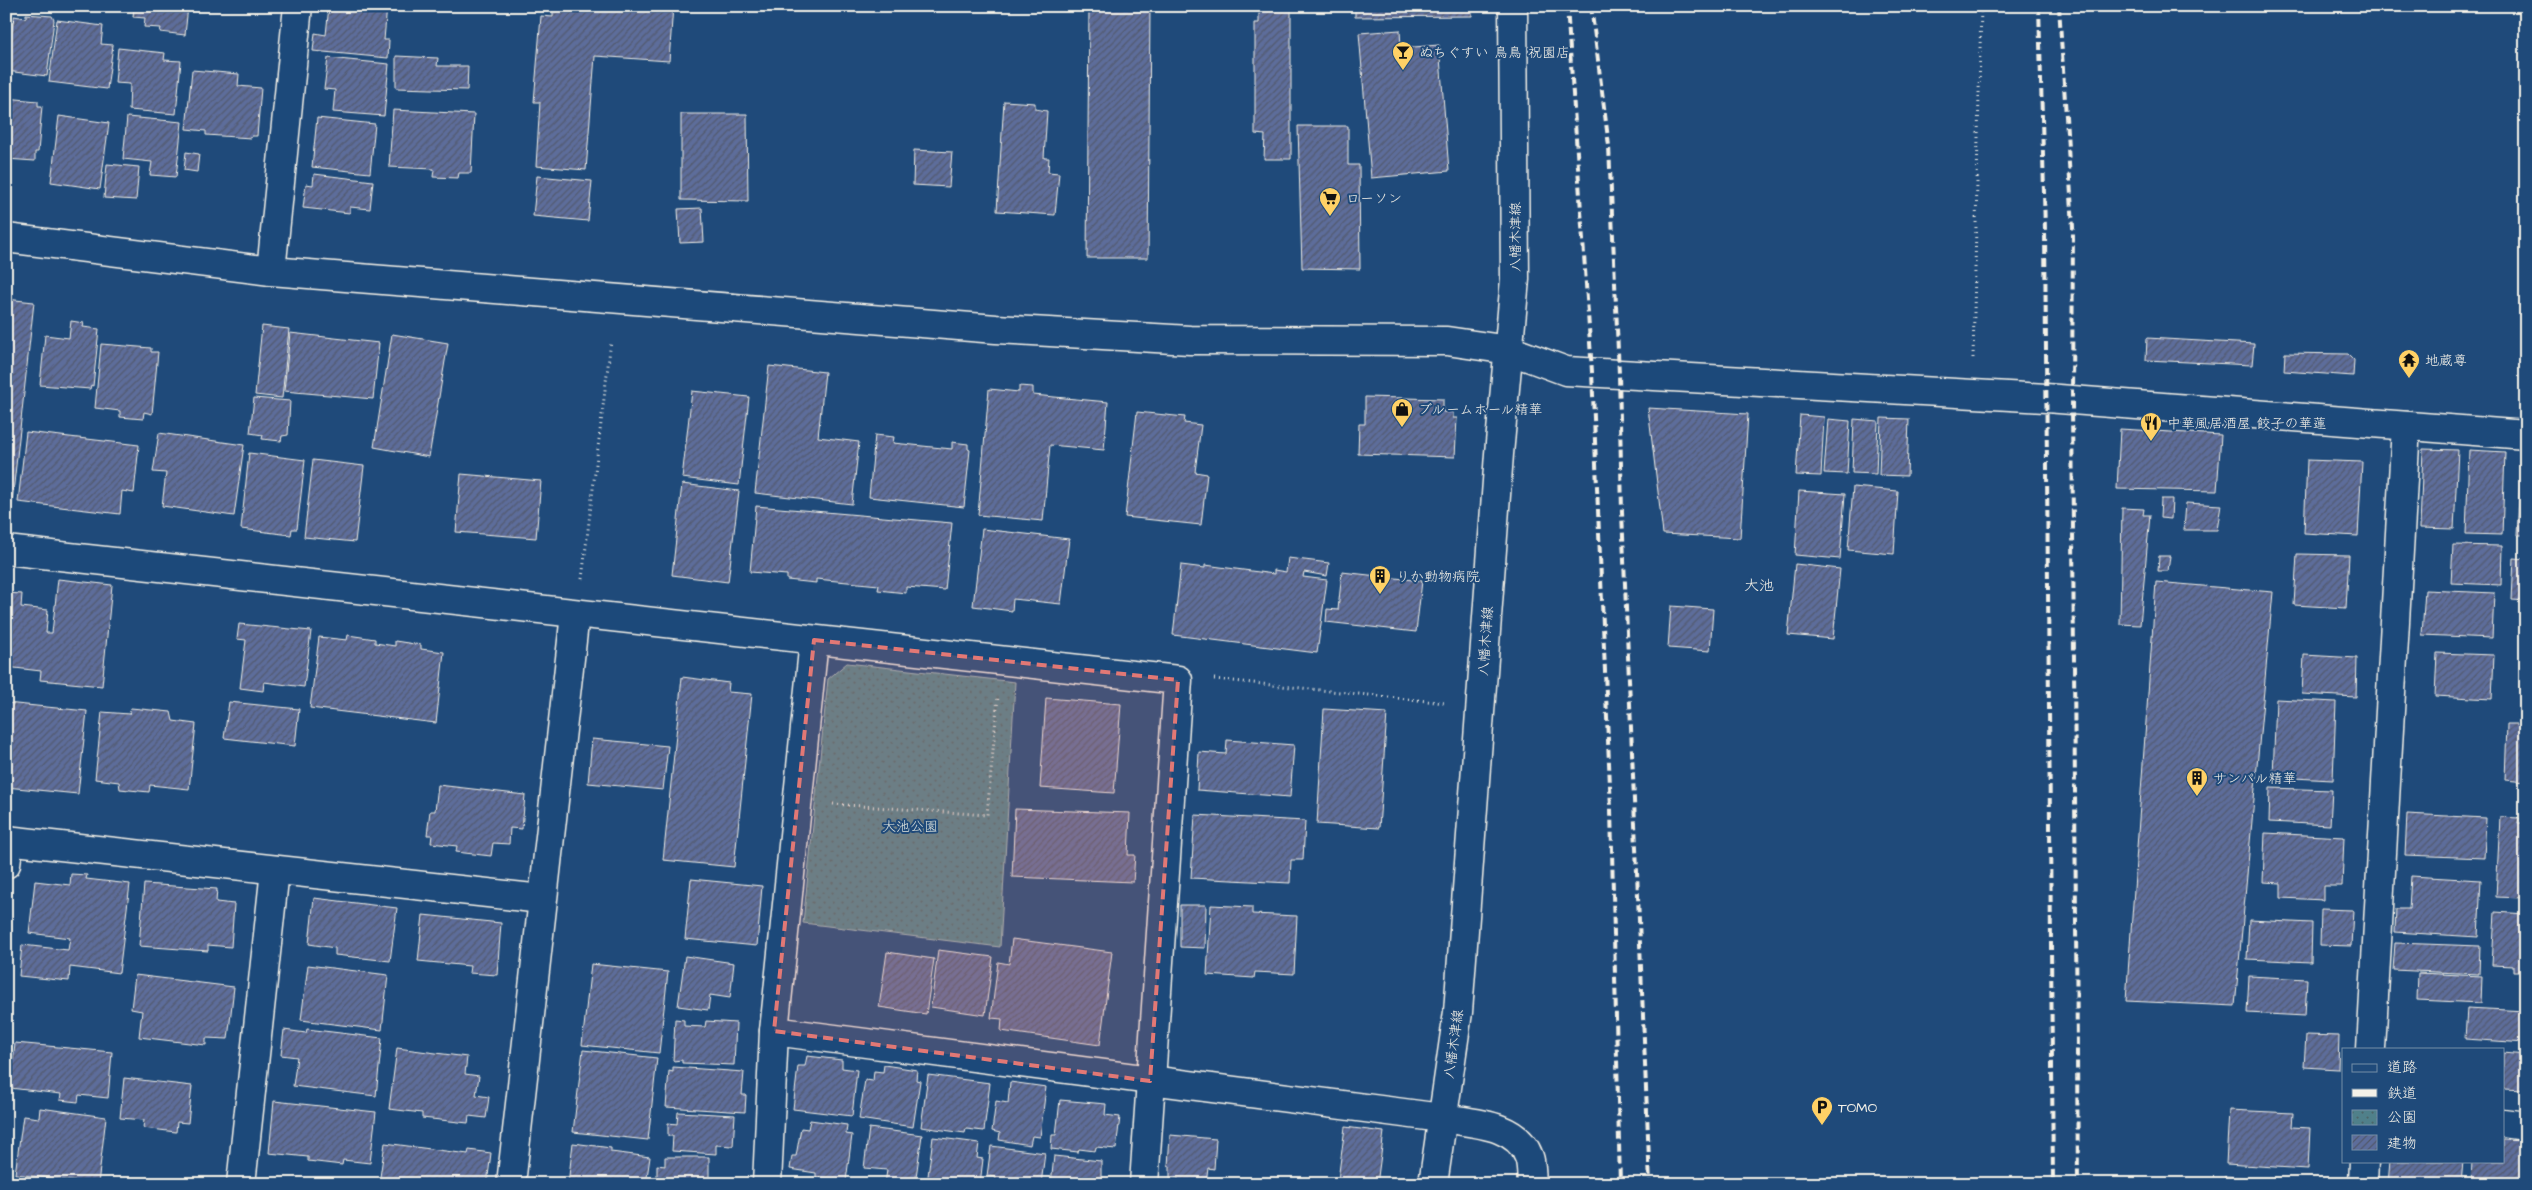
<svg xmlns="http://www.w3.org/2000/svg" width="2532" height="1190" font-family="'Architects Daughter','Klee One',sans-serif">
<defs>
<pattern id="park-dots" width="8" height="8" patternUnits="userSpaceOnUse" patternTransform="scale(1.25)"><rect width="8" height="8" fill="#50808a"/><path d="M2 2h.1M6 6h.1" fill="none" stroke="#4d676b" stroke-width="1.8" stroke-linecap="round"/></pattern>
<pattern id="building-hatch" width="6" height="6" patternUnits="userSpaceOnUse" patternTransform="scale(1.25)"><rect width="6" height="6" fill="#5d6d9b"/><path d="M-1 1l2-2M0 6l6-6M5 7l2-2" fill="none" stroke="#52596c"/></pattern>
</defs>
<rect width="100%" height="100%" fill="#1f4a7a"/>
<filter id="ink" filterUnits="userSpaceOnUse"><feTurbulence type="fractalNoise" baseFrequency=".02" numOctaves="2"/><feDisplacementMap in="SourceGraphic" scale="10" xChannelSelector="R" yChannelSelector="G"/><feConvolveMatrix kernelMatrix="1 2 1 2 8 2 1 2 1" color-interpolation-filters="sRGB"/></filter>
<g filter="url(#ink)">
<path fill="url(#park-dots)" stroke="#a2b8b9" d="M847,663l168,19 -15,265 -197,-24 25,-244z"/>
<g fill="url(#building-hatch)" stroke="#f4f1e8">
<path d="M134,6h54l-3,29 -25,-3 1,-4 -17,-1 1,-9 -12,-1z"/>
<path d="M329,6h58l-3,34h5l-1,18 -75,-7 2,-18 11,2z"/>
<path d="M553,6h120l-4,55 -74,-5 -9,114 -50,-4 4,-64h-6l7,-86 12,1z"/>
<path d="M1089,6h61l-2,252h-61z"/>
<path d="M1259,6h32v153h-27l1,-24 -10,-1v-111h4z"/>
<path d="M1355,6h117v10l-117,1z"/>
<path d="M26,14l26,2 2,4 -7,56 -41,-5 2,-26h2l4,-29 12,2z"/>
<path d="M57,20l46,6 -2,18 12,1 -6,44 -58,-7z"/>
<path d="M1400,30l1,18 38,-3 10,126 -78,7 -12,-145z"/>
<path d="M118,48l47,5 -1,7 17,1 -5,53 -47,-4 1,-26 -15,-1z"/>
<path d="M396,56l42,2 -1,8h31l-1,24 -71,-2z"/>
<path d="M328,58l61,6 -5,52 -51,-4 2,-22 -11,-1z"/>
<path d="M192,70l47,4 -1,12 23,2 -4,48h-5l-1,2 -45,-3v-4l-20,-2z"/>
<path d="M6,98l32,3v5h4l-4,46h-3v9l-29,-2z"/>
<path d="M1004,101l31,2v6l12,2 -3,47h5l-1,14 11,1 -4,42 -58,-4z"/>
<path d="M393,110l81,4 -3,59h-12l-1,5 -25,-1 1,-8 -45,-2z"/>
<path d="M681,114h66l1,87 -67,-1z"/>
<path d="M59,116l50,7 -9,66 -49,-7z"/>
<path d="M127,117l55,5 -6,55 -26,-2 2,-13 -29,-3z"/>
<path d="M317,118l58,6 -5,49 -58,-6z"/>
<path d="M1298,126h50v39h11l1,104 -58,-1z"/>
<path d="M914,150l38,2 -3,35 -36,-2z"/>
<path d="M186,152l13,2 -2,18 -13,-2z"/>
<path d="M107,164l32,3 -3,33 -32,-2z"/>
<path d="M314,174l59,7 -3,28 -20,-2v6l-47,-5 3,-24 7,1z"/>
<path d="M537,176l55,5 -4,40 -55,-5z"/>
<path d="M702,208l2,34 -24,1 -2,-34z"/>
<path d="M6,299l28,3 -24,218h-4z"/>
<path d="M71,321l13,2 -1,4 16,2 -6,57 -2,-1 -1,4 -50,-4 5,-50 24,3z"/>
<path d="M262,326l27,3 -7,69 -27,-3z"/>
<path d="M290,333l89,10 -6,56 -89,-8z"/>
<path d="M392,334l56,9 -19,114 -55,-10z"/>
<path d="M2147,338l107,6 -2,21 -106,-5z"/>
<path d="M101,344l50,4v4h7l-6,62 -8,-2 -1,7 -23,-2v-6l-25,-3z"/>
<path d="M2285,353l63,1 6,6 -1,16 -69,-5z"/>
<path d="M769,366l56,6 -7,65 41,5 -7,62 -97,-11z"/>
<path d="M1019,386l14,1v8l75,7 -4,48 -54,-5 -7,76 -65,-6 11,-126 30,3z"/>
<path d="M692,391l57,6 -10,88 -57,-7z"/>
<path d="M1365,397l78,2v13h10v6h4l-2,39 -97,-3 1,-30h6z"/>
<path d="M254,398l36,3 -2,34 -6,1 -1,5 -19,-2 1,-4 -13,-2z"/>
<path d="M1648,408l100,6 -8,124 -77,-4z"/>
<path d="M1137,412l48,5 -1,6 17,2 -6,47 12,2 -6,51 -76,-8z"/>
<path d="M1800,415l24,2 -3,59 -25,-1z"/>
<path d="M1881,418l28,1 -2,57 -28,-1z"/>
<path d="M1828,419l22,2 -3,53 -23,-1z"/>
<path d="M1854,419l24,2 -2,53 -24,-1z"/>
<path d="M2120,429l101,6 -4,56 -100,-2z"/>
<path d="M26,432l113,13 -5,48 -12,-2 -2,23 -102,-12z"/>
<path d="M159,433l85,12 -10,71 -72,-10 4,-33 -13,-1z"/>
<path d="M875,435l19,2 -1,6 59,6v-7l16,2v5l2,1 -6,57 -95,-10z"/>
<path d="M2423,449l35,1 -4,79 -34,-1z"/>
<path d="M2469,450l36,2 -3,83 -36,-1z"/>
<path d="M249,453l56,7 -8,69h-5l-1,6 -50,-6z"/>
<path d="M2521,459h5v76h-9z"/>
<path d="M313,460l51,6 -9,76 -51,-5z"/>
<path d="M2307,460l55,2 -4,74 -54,-3z"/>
<path d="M461,474l80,7 -5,57 -80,-6z"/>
<path d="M682,484l57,7 -11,91 -56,-7z"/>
<path d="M1853,487l45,4 -4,63 -46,-4z"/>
<path d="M1799,491l46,3 -5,65 -45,-4z"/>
<path d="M2161,499h11l-1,20 -11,-1z"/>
<path d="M2186,503l35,2 -4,25h-33z"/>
<path d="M756,506l196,17 -7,67 -39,-3v6l-28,-3 1,-5 -63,-6v4l-29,-3v-5l-37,-3z"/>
<path d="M2122,508l22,1 -1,6h7l-10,110 -20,-1z"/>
<path d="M982,529l87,10 -8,65 -48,-5 -1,12 -39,-5z"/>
<path d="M2453,545l49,1 -1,39 -50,-2z"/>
<path d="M2297,554l52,1 -3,53 -52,-3z"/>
<path d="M2159,556h11l-2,15h-10z"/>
<path d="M1288,558l41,5 -2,13 -23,-4 -1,5 24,3 -10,73 -144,-18 8,-70 24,3v-3l69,9v-4l12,2z"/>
<path d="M2514,558l12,1v42l-14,-1z"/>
<path d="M1795,564l45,5 -7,70 -45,-4z"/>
<path d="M1342,572l80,9 -6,51 -90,-10 1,-13 11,1z"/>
<path d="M58,579l54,6 -10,101 -62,-6 1,-9 -35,-4v-74l16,1 -1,13 27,3 -2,23h6z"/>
<path d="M2156,582l117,10 -38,414 -109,-5z"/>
<path d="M2425,590l69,3 -2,45 -70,-3z"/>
<path d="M1671,606l42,3 -3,42 -42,-3z"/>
<path d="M239,624l72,7 -7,56 -40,-5 -1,9 -23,-3 6,-48 -9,-1z"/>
<path d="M348,635l27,4v4l20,3v-5l26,4v4l23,3 -8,71 -126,-15 9,-71 28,3z"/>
<path d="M2437,653l57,2 -2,44 -57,-3z"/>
<path d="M2304,655l53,3 -1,39 -54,-3z"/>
<path d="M682,677l47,6 -1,9 24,2 -18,173 -71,-7z"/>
<path d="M1046,698l75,6 -7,89 -74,-5z"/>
<path d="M2276,699l60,3 -3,78 -60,-3z"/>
<path d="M229,702l70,7 -4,37 -71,-8z"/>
<path d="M6,703l81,8 -9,83 -72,-7z"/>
<path d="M131,708l40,4 2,9 23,3 -7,65 -39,-4 -1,7 -29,-3 -1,-7 -24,-3 7,-67 27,2z"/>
<path d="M1324,709l63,4 -8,115 -62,-4z"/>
<path d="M2507,724h19v58l-21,-2z"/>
<path d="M592,739l76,7 -5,44 -75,-7z"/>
<path d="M1227,740l67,5 -4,52 -93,-7 2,-38 27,2z"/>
<path d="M438,785l87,10 -3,34 -12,-1 -1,16 -16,-1 -2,13 -35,-4 1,-6 -26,-3 1,-8h-5l3,-24h5z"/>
<path d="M2270,788l62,2 -2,35 -61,-3z"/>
<path d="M1015,809l115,4 -2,42h7l-2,27 -121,-5z"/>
<path d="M2407,814l79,4 -2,40 -79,-3z"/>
<path d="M1195,815l110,6 -2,39h-12l-1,23 -99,-5z"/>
<path d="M2500,817l19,1 -1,5h8l-3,75 -27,-1z"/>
<path d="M2265,833l79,4 -2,49h-18v14l-43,-2v-15l-18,-1z"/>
<path d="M71,874l16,1 -1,4 44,5 -11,89 -49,-6 -1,14 -50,-5 3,-31 46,5 2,-12 -41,-5 6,-52 35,4z"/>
<path d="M2411,876l70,4 -3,57 -83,-5 1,-23h13z"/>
<path d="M691,879l71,7 -5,60 -72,-7z"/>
<path d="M144,884l73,5 -1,13 18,2 -3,43 -23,-2v6l-69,-5z"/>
<path d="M314,898l83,10 -7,53 -55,-6v-7l-26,-4z"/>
<path d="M1180,905h26l-1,43 -25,-1z"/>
<path d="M1211,905l41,2v7l45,2 -3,58 -39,-2 -1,6 -47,-3z"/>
<path d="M2321,909l32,1 -2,36 -31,-1z"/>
<path d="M2495,912l31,2v58h-12v-6l-22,-1z"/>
<path d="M423,915l78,8 -4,52 -28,-2 1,-7 -52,-5z"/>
<path d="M2249,920l63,3 -1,39 -64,-3z"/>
<path d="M1012,939l100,13 -12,93 -99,-14 1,-12 -11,-1 7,-56 11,2z"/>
<path d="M2395,943l85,3 -1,28 -86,-4z"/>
<path d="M938,950l55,7 -8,58 -54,-8z"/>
<path d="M887,952l47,7 -8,55 -47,-7z"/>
<path d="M685,956l49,7 -4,35 -20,-3 -2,15 -30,-4z"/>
<path d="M591,964l77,8 -9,81 -77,-8z"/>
<path d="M308,965l80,10 -6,55 -81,-10z"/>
<path d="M2418,973l64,3 -1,27 -64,-3z"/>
<path d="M135,975l99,12 -6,52 -22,-1v7l-67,-8 3,-26 -11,-2z"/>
<path d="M2249,976l58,3 -2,37 -58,-3z"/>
<path d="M2467,1008l59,3v32l-61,-4z"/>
<path d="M675,1019l9,1v6l21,1 1,-6 30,2 -2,42 -52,-2v-3l-9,1z"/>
<path d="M307,1029l75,9 -6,58 -83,-10 4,-29 -16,-2 3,-25 22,3z"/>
<path d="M2306,1035l33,1 -1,33 -34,-2z"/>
<path d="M15,1043l97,9 -4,46 -29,-3 -1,7 -18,-2 1,-6 -51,-6z"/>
<path d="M397,1048l70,9 -2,17 14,2 -3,19 13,2 -3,21 -17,-2 -1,7 -46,-5v-5l-33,-4z"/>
<path d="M583,1050l74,8 -9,82 -75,-8z"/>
<path d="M2503,1053l23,2v35l-23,-1z"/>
<path d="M807,1056l35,4v8l15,2 -5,46 -59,-7 5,-43h7z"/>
<path d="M884,1065l33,5 -1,10 4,1 -7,46 -54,-8 6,-39 8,1 1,-10 9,1z"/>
<path d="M673,1067l71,5 -2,23h4l-1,17 -79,-5 3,-36 4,1z"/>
<path d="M928,1075l62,8 -6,48 -18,-2 -1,4 -44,-6z"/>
<path d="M124,1078l68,8 -4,37 -11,-1 -1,10 -33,-4 1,-8 -24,-2z"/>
<path d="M1010,1082l36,5 -6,50 -8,-1 -2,9 -31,-5 1,-7 -8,-2 4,-30 12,2z"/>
<path d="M1060,1100l46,4 -1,11 15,2 -4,32 -20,-2 -1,4 -16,-2 -1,3 -27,-3 1,-14h4z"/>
<path d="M274,1101l102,11 -6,51 -27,-3 -1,5 -34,-4v-4l-39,-4z"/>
<path d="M40,1108l66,9 -8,67 -83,-10 8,-58 16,2z"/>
<path d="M2229,1110l64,3 -1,14 18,1 -2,41 -82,-5z"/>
<path d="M678,1112l57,3 -2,31 -17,-1v9l-44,-3 1,-15h-5v-13l9,1z"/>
<path d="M810,1120l37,5 -1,9 6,1 -6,46 -30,-4v-4l-26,-4 2,-13h4l5,-28 7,1z"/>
<path d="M1345,1127l39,5 -7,52h-53l1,-5 13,1z"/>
<path d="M869,1128l53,7 -7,49h-30l2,-14 -23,-2z"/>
<path d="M1170,1135l46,4 -2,30 -6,-1 -2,16h-40l12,-1v-5h-8v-12h-2z"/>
<path d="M933,1137l46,6 -2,15 6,1 -3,25h-53z"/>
<path d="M2503,1140l23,1v43h-55l1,-23h31z"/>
<path d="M385,1143l83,11 1,-4 22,3 -4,31h-108z"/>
<path d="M573,1143l38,5v4l39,5 -4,27h-78z"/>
<path d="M991,1146l54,7 -4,31h-46l1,-7 -9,-1z"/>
<path d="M1054,1156l47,5v23h-50z"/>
<path d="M665,1157h44v27h-52v-19l8,1z"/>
<path d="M2390,1161h73l-2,23h-73z"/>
<path d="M2225,1176l61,5v3h-62z"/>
</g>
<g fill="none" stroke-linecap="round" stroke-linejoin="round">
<g stroke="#f4f1e8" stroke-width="31">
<g id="minor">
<path d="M271,271l27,-265"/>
<path d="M6,550l1172,130 -34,504"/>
<path d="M6,840l536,59"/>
<path d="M6,864l3,-24"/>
<path d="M774,1031l668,87"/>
<path d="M2371,1049l35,-623"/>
<path d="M2503,1123l23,3"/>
<path d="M241,1184l34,-314"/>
<path d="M511,1184l64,-570"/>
<path d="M767,1184l7,-153 40,-391"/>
<path d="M2363,1184l1,-23"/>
</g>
</g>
<g stroke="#f4f1e8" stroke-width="31">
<g id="tertiary">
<path d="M6,238l265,33 725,58 194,11 257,1 62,9 57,21 480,27 480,37"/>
<path d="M1442,1118c29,5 75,5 87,39 3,8 2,18 3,27"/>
</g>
</g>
<g stroke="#f4f1e8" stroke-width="31">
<path id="primary" d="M1433,1184l25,-172 41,-558 16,-175 -2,-273"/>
</g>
<g stroke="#f4f1e8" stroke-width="3" stroke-dasharray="1 4" stroke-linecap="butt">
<path d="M1973,358l8,-352"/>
<path d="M582,579l29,-238"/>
<path d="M1214,679l232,24"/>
<path d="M833,804l154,11 11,-119"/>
</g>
<use href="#minor" stroke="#1f4a7a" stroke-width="28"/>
<use href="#tertiary" stroke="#1f4a7a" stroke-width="28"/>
<use href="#primary" stroke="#1f4a7a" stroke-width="28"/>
<g stroke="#f4f1e8" stroke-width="4" stroke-dasharray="8 4" stroke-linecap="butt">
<path d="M1567,6l25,366 19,437 9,375"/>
<path d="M1591,6l18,140 10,228 3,138 28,672"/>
<path d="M2039,6l6,224 8,954"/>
<path d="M2059,6l14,221 -1,173 6,784"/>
</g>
</g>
</g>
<path fill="#e27875" fill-opacity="0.2" stroke="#e27875" stroke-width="4" stroke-dasharray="10 6" stroke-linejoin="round" d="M814,640l364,40 -28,401 -376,-50z"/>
<defs>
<g id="bar-pin" transform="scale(1.125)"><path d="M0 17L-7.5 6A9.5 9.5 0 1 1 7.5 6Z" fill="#ffd166" stroke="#1f4a7a"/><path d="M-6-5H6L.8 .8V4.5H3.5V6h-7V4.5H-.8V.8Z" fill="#111"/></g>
<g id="supermarket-pin" transform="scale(1.125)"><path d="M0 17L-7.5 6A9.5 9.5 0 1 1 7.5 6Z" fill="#ffd166" stroke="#1f4a7a"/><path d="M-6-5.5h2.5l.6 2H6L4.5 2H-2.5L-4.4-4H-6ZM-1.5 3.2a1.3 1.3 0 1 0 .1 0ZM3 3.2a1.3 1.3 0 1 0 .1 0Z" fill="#111"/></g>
<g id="temple-pin" transform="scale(1.125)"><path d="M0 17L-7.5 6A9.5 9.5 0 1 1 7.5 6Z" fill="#ffd166" stroke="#1f4a7a"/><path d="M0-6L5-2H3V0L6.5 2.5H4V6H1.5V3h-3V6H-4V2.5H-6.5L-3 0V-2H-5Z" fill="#111"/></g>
<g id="shop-pin" transform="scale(1.125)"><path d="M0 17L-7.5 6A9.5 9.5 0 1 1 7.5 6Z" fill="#ffd166" stroke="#1f4a7a"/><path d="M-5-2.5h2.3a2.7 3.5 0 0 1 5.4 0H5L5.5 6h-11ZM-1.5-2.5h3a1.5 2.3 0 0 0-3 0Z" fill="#111"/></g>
<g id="restaurant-pin" transform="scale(1.125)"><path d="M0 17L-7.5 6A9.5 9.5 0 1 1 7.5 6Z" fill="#ffd166" stroke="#1f4a7a"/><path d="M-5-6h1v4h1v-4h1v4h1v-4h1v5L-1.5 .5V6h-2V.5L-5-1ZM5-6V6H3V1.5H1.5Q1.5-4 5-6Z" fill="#111"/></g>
<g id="building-pin" transform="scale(1.125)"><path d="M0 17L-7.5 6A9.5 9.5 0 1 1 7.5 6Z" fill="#ffd166" stroke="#1f4a7a"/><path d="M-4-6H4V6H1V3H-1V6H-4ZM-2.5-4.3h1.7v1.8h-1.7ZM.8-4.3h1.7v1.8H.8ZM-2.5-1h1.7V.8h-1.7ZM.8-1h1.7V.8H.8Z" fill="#111"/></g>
<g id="parking-pin" transform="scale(1.125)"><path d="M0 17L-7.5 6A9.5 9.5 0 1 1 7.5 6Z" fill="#ffd166" stroke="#1f4a7a"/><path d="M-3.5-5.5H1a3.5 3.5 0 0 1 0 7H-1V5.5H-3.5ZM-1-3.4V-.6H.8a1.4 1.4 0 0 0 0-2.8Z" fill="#111"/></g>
</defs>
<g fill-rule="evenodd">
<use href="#bar-pin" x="1403" y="52"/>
<use href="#supermarket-pin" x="1330" y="198"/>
<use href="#temple-pin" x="2409" y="360"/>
<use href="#shop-pin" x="1402" y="409"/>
<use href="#restaurant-pin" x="2151" y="423"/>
<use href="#building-pin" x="1380" y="576"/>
<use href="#building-pin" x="2197" y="778"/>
<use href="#parking-pin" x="1822" y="1107"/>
</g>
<g text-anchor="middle" stroke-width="4" stroke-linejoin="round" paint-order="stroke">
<g font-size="14" fill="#f4f1e8" stroke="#1f4a7a" text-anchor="start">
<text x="1419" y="57">ぬちぐすい 鳥鳥 祝園店</text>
<text x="1346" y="203">ローソン</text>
<text x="2425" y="365">地蔵尊</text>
<text x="1418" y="414">ブルームホール精華</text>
<text x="2167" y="428">中華風居酒屋 餃子の華蓮</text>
<text x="1396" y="581">りか動物病院</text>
<text x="2213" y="783">サンパル精華</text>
<text x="1838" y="1112">TOMO</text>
</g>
<g font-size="14" fill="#f4f1e8" stroke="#1f4a7a">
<text transform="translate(1515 237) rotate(-90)" y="5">八幡木津線</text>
<text transform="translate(1485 641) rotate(-86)" y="5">八幡木津線</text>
<text transform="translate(1453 1044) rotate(-82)" y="5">八幡木津線</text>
</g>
<g font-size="14" fill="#dbe0da" stroke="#1f4a7a">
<text x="910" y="831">大池公園</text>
</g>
<g font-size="15" fill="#f4f1e8" stroke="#1f4a7a">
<text x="1759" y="590">大池</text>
</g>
</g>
<rect width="2532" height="1190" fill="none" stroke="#1f4a7a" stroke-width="25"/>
<rect x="12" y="12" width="2507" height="1165" fill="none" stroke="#f4f1e8" stroke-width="2" filter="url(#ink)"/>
<rect x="2342" y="1048" width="162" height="115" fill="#1f4a7a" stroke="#748da6"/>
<rect x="2352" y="1064" width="25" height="8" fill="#1f4a7a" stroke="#748da6"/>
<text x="2387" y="1072" font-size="15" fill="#f4f1e8">道路</text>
<rect x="2352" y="1089" width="25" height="8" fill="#f4f1e8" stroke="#748da6"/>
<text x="2387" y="1098" font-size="15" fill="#f4f1e8">鉄道</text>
<rect x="2352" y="1110" width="25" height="15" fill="url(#park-dots)" stroke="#748da6"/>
<text x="2387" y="1122" font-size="15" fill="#f4f1e8">公園</text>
<rect x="2352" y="1135" width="25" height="15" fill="url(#building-hatch)" stroke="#748da6"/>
<text x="2387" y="1148" font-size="15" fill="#f4f1e8">建物</text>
</svg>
